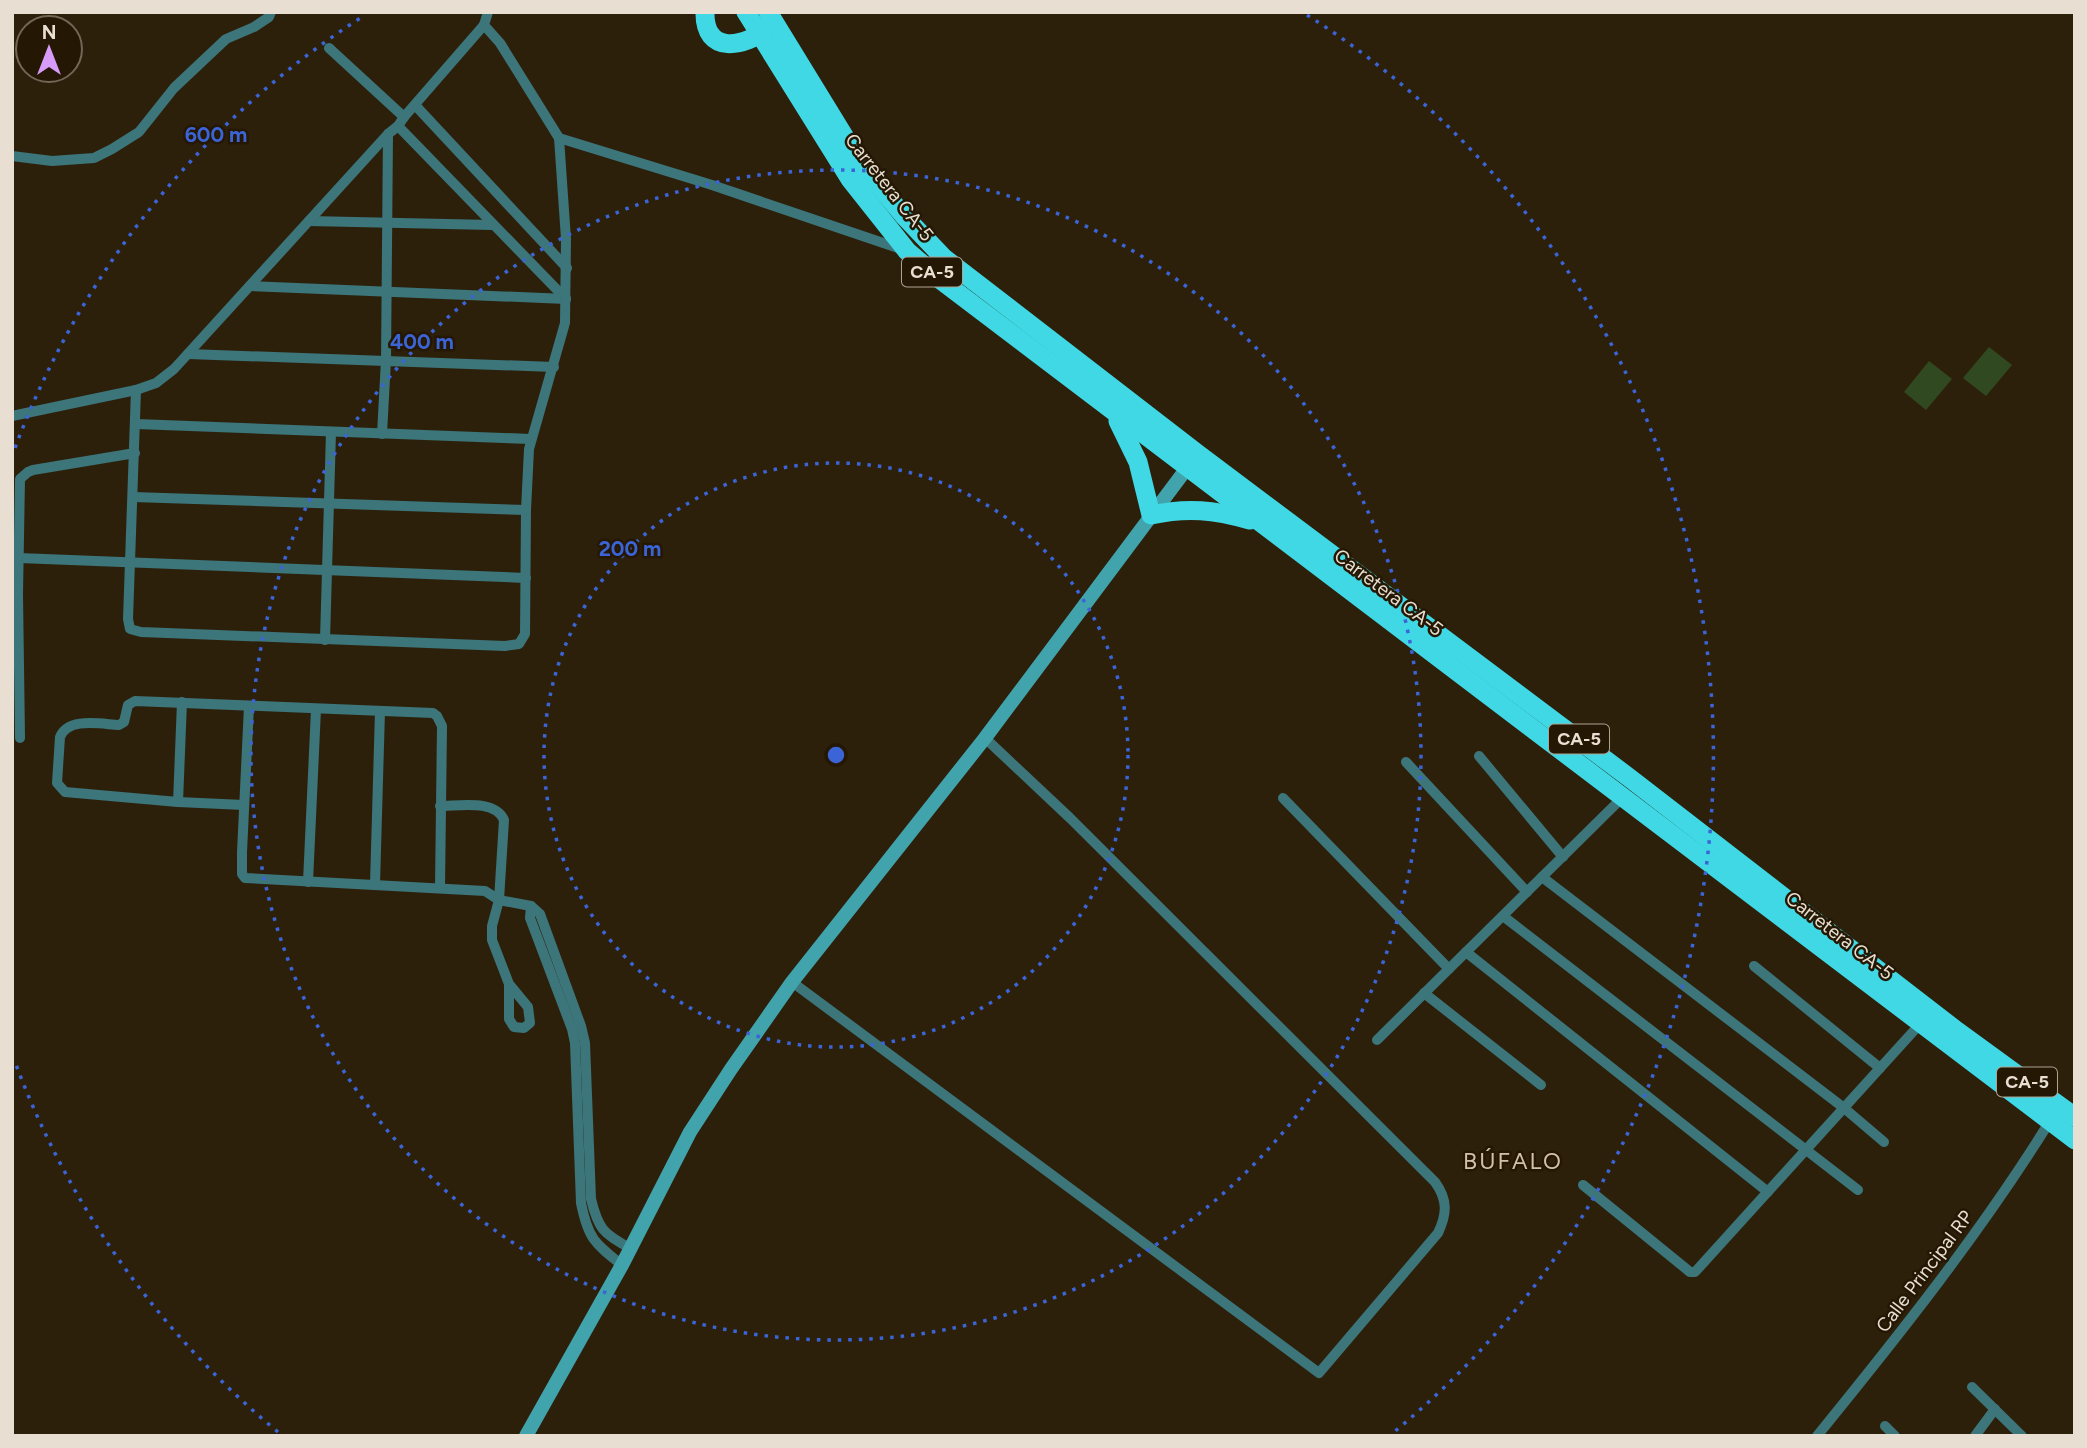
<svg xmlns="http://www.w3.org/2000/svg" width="2087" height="1448" font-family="Figtree,sans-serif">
<rect width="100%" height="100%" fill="#2d200b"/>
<g fill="#314921">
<path d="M1989,347l23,18 -26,31 -23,-18z"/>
<path d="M1929,361l23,18 -26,31 -22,-18z"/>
</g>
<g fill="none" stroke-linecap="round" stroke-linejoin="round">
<g stroke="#3c757a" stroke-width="10">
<path d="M488,12l-4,13 16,18 59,95 153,47 192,65"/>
<path d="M329,48l75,69"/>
<path d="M415,105l152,163"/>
<path d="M398,126l168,173"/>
<path d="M12,156l40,5 42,-3 18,-9 27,-17 35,-44 52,-49 28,-12 15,-10 2,-5"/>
<path d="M309,221l183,4"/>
<path d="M250,286l316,13"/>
<path d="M188,354l366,13"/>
<path d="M136,390l-8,229 2,10 11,3 364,14 14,-2 6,-10 1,-124 3,-61 36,-126 1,-84 -7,-101"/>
<path d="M12,416l124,-26 20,-7 18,-14 214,-235 10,-8 6,-9 80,-92"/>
<path d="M136,424l395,15"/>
<path d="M382,434l4,-74 2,-226"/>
<path d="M133,497l393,13"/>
<path d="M19,558l507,20"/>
<path d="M325,640l6,-208"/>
<path d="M249,706l-7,146v22l3,4 240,13 14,9 32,6 9,8 41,112 4,17 6,156c7,29 12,35 39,49"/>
<path d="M20,738l-2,-144 2,-115 8,-7 5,-2 102,-17"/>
<path d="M1479,756l84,101"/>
<path d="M1406,762l121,130"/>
<path d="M1283,798l166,171"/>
<path d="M178,802l4,-100"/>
<path d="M244,805l-66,-3 -113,-10 -8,-9 3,-46c8,-20 40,-13 59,-12l5,-3 4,-17 7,-4 298,12 4,3 5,10 -2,162"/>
<path d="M440,806c19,0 55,-7 64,14l-5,80 -7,26v14l17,44 19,23 2,16 -6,5 -10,-1 -5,-8v-35"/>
<path d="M1542,877l302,231 40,34"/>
<path d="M308,882l8,-173"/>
<path d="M375,884l5,-173"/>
<path d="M531,906l-1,12 42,111 3,14 6,160c7,35 13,40 41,62"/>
<path d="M1503,916l355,274"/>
<path d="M1466,952l302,240"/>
<path d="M1754,966l126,102"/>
<path d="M792,982l527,391 119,-140c9,-19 10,-33 -3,-51l-365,-364 -85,-80"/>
<path d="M1424,993l117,92"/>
<path d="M1377,1040l246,-243"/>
<path d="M1583,1185l107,87h5l225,-248"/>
<path d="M1972,1387l50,49"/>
<path d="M1885,1426l10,10"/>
<path d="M1817,1436c83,-102 164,-204 233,-315"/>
<path d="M1975,1436l20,-27"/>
</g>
<path stroke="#41a3ac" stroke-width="14" d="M526,1436l96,-171 68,-133 41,-63 61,-87 193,-244 208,-278"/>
<g stroke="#3fd8e4" stroke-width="19">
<path d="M705,12c-1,44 40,35 64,16"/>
<path d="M746,12l104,167 57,72 35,30 1133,859"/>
<path d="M768,12l95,155 41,49 40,42 254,196 433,325 326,252 118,86"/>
<path d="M1118,421l20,41 13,53c37,-8 63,-5 99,5"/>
</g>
</g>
<g fill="none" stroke="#3b64d7" stroke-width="3.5" stroke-dasharray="3.5 7">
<circle cx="836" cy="755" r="292"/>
<circle cx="836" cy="755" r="585"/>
<path d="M278 1432A877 877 0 0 1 15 1062M15 448A877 877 0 0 1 365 15M1307 15A877 877 0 0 1 1394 1432"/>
</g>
<g text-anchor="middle" stroke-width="5" stroke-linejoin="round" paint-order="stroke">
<g fill="#241703" stroke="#ada394" stroke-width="2">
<rect x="902" y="257.5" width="60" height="29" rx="5"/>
<rect x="1549" y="724.5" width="60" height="29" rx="5"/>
<rect x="1997" y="1067.5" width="60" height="29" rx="5"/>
</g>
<g font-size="18" font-weight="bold" fill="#e8dfd2">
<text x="932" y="278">CA-5</text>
<text x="1579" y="745">CA-5</text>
<text x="2027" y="1088">CA-5</text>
</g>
<g font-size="19" fill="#e8dfd2" stroke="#241703">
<text transform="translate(890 187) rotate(52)" y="7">Carretera CA-5</text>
<text transform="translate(1389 592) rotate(37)" y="7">Carretera CA-5</text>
<text transform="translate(1840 935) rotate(38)" y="7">Carretera CA-5</text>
<text transform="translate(1924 1271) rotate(-53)" y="7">Calle Principal RP</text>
</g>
<g font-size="23" letter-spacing="2" fill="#d2c1a7" stroke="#241703">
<text x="1513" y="1169">BÚFALO</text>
</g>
</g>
<circle cx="836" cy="755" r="10" fill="#3b64d7" stroke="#241703" stroke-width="3.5"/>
<g font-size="21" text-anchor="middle" font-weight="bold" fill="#3b64d7" stroke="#241703" stroke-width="5" stroke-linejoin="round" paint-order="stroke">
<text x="216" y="142">600 m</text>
<text x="422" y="349">400 m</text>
<text x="630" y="556">200 m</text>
</g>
<rect width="2087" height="1448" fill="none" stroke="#e8dfd2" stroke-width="28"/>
<g transform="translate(49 49)"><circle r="33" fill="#241703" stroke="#726756" stroke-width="2"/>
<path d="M0-5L12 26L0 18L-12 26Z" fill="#d79bf9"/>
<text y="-10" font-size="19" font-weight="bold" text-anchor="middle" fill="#e8dfd2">N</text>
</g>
</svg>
